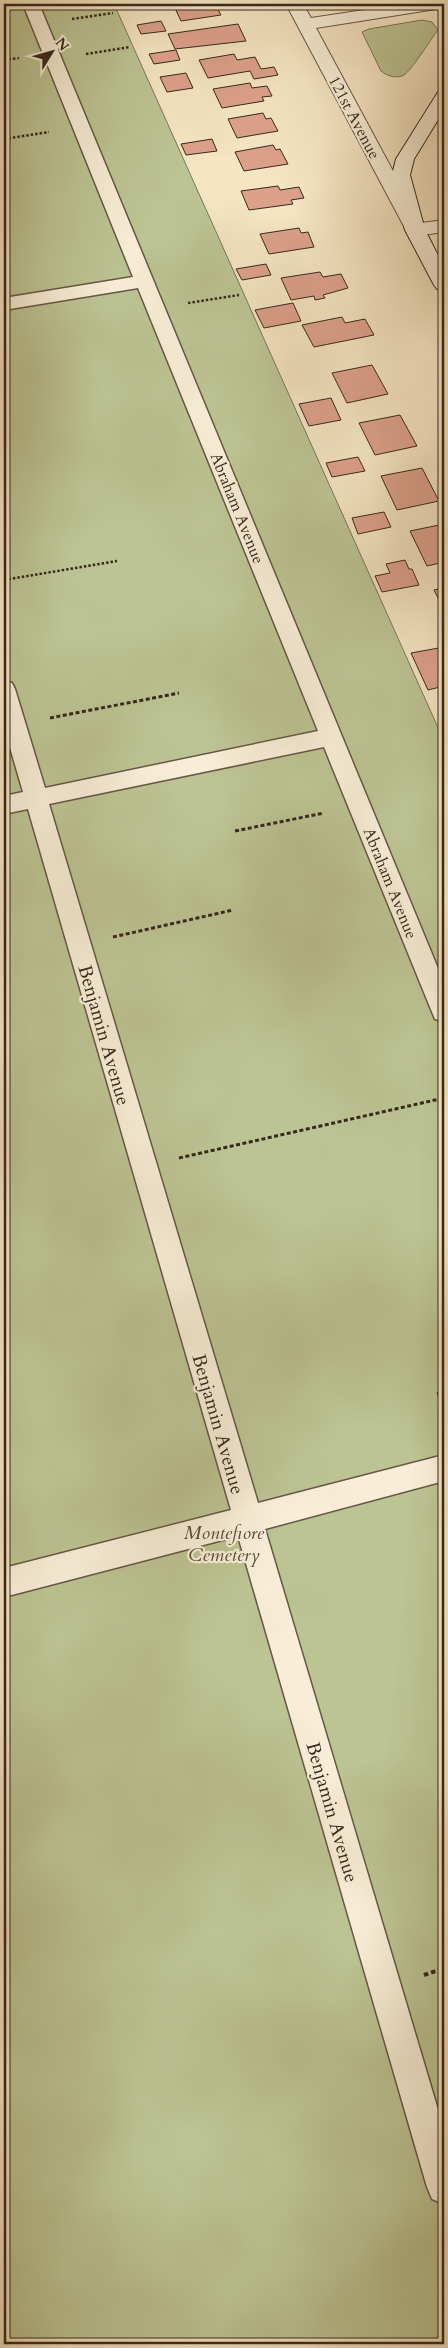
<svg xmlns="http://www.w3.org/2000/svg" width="448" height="2348" font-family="Cardo,serif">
<rect width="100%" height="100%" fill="#f5e5c2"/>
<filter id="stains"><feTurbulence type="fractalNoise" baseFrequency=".004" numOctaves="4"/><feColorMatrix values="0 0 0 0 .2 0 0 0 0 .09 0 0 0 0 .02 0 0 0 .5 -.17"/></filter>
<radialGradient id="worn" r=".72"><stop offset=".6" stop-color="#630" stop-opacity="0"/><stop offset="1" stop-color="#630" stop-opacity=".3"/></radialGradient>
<g fill="#bcc493" stroke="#797658">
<path d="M4,4h110l330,737v1603h-440z"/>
<path d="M422,20l10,2 6,8c-7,9 -27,41 -34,45 -7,4 -17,1 -23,-4l-19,-39 7,-3z"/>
</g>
<g fill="#dda18b" stroke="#36281c">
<path d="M173,4h42l6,11 -40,6z"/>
<path d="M161,21l5,10 -25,3 -4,-9z"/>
<path d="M238,24l8,17 -71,8 -7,-15z"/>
<path d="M176,50l4,10 -26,4 -5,-10z"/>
<path d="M234,54l3,6 18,-3 6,12 13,-2 4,8 -24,4 -4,-8 -42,7 -9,-18z"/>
<path d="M186,73l7,15 -26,4 -7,-15z"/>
<path d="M250,83l2,5 15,-2 5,10 -10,1 2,4 -42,7 -9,-19z"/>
<path d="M263,113l3,6 5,-1 7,13 -41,7 -9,-19z"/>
<path d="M212,139l5,12 -31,4 -5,-11z"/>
<path d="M273,145l3,5 4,-1 8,15 -44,7 -9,-19z"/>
<path d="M278,186l2,4 19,-3 5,11 -13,2 2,4 -44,6 -8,-19z"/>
<path d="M299,228l2,5 7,-1 6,15 -45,7 -9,-20z"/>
<path d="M266,264l5,11 -29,5 -6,-11z"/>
<path d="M320,272l3,5 18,-3 7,14 -25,7 2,3 -10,2 -1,-4 -23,4 -10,-22z"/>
<path d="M293,303l8,18 -37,7 -9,-18z"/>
<path d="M342,317l3,6 20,-4 9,16 -60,12 -12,-22z"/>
<path d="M372,365l16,29 -41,9 -15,-30z"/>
<path d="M331,398l10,22 -32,6 -10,-22z"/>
<path d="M400,415l17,31 -42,9 -16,-32z"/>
<path d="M358,457l7,14 -33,6 -6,-14z"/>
<path d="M422,468l17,33 -42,9 -16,-34z"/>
<path d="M384,512l7,15 -33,7 -6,-16z"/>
<path d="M444,524v38l-17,4 -17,-35z"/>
<path d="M405,560l4,9h3l7,16 -37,7 -7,-16 15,-3 -4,-9z"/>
<path d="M444,588v22l-10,-20z"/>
<path d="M444,647v39l-16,4 -17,-37z"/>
</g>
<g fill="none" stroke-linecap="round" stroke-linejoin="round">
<g stroke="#665746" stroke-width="3">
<path id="service" d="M23,4h16l405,979v39l-9,-3 -3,-7 -108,-265 -275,57 209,699 186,-48v26l-179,48 179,601v74l-12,-5 -5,-12 -189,-651 -234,61v-29l227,-58 -203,-701 -24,5v-18l19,-4 -19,-65v-46l8,2 3,6 30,99 273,-57 -180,-443 -134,22v-12l129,-21z"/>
</g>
<g stroke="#665746" stroke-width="2">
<path id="minor" d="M286,4h17l8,14 93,-14h40l-2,4 -6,1 -120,19 105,195 23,-3v12l-29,4 -7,-2z"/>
</g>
<g stroke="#36281c" stroke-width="2">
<path id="secondary" d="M444,91v19l-30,49 -4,16 15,55 19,37v24l-7,-2 -3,-4 -29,-55 -13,-55 4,-16 42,-67z"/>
</g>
<g stroke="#36281c" stroke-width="2.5" stroke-dasharray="2.5 2" stroke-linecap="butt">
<path d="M72,19l41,-6"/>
<path d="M86,54l44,-7"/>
<path d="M4,60l15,-2"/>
<path d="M4,139l45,-7"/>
<path d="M188,303l51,-8"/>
<path d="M4,580l113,-19"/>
</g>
<g stroke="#36281c" stroke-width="3" stroke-dasharray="4 2.5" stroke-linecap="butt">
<path d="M50,718l129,-25"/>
<path d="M235,831l89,-18"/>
<path d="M113,937l120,-27"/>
<path d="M179,1158l265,-60"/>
</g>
<g stroke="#36281c" stroke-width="4" stroke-dasharray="4.5 3" stroke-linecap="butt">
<path d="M437,1394l7,-1"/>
<path d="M424,1975l20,-7"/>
</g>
<use href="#service" fill="#f8eed7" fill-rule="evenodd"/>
<use href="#minor" fill="#f8eed7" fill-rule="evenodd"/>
<use href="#secondary" fill="#f8eed7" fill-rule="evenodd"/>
</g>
<g text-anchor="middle" stroke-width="4.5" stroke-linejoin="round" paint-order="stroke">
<g font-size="16" fill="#36281c" stroke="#f8eed7">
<text transform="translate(355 117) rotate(62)" y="6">121st Avenue</text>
<text transform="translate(238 508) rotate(68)" y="6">Abraham Avenue</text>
<text transform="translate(391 883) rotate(68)" y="6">Abraham Avenue</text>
</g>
<g font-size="19" fill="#36281c" stroke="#f8eed7">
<text transform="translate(105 1035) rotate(74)" y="7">Benjamin Avenue</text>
<text transform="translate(219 1424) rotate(74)" y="7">Benjamin Avenue</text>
<text transform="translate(333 1812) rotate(74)" y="7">Benjamin Avenue</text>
</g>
<g font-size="19" font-style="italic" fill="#584f3a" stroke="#f8eed7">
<text x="224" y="1539">Montefiore<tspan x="224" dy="22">Cemetery</tspan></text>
</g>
</g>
<rect width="448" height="2348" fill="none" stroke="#f5e5c2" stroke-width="20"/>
<rect x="5" y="5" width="438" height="2338" fill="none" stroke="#36281c" stroke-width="2.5"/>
<rect x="10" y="10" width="428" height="2328" fill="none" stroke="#36281c"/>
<g transform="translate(52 52) rotate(53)" stroke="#f8eed7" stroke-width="4" paint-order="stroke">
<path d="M0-4L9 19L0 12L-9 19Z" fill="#36281c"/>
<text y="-8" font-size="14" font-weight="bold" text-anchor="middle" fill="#36281c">N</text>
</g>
<rect width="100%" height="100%" filter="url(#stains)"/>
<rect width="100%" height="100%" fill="url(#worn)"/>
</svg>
